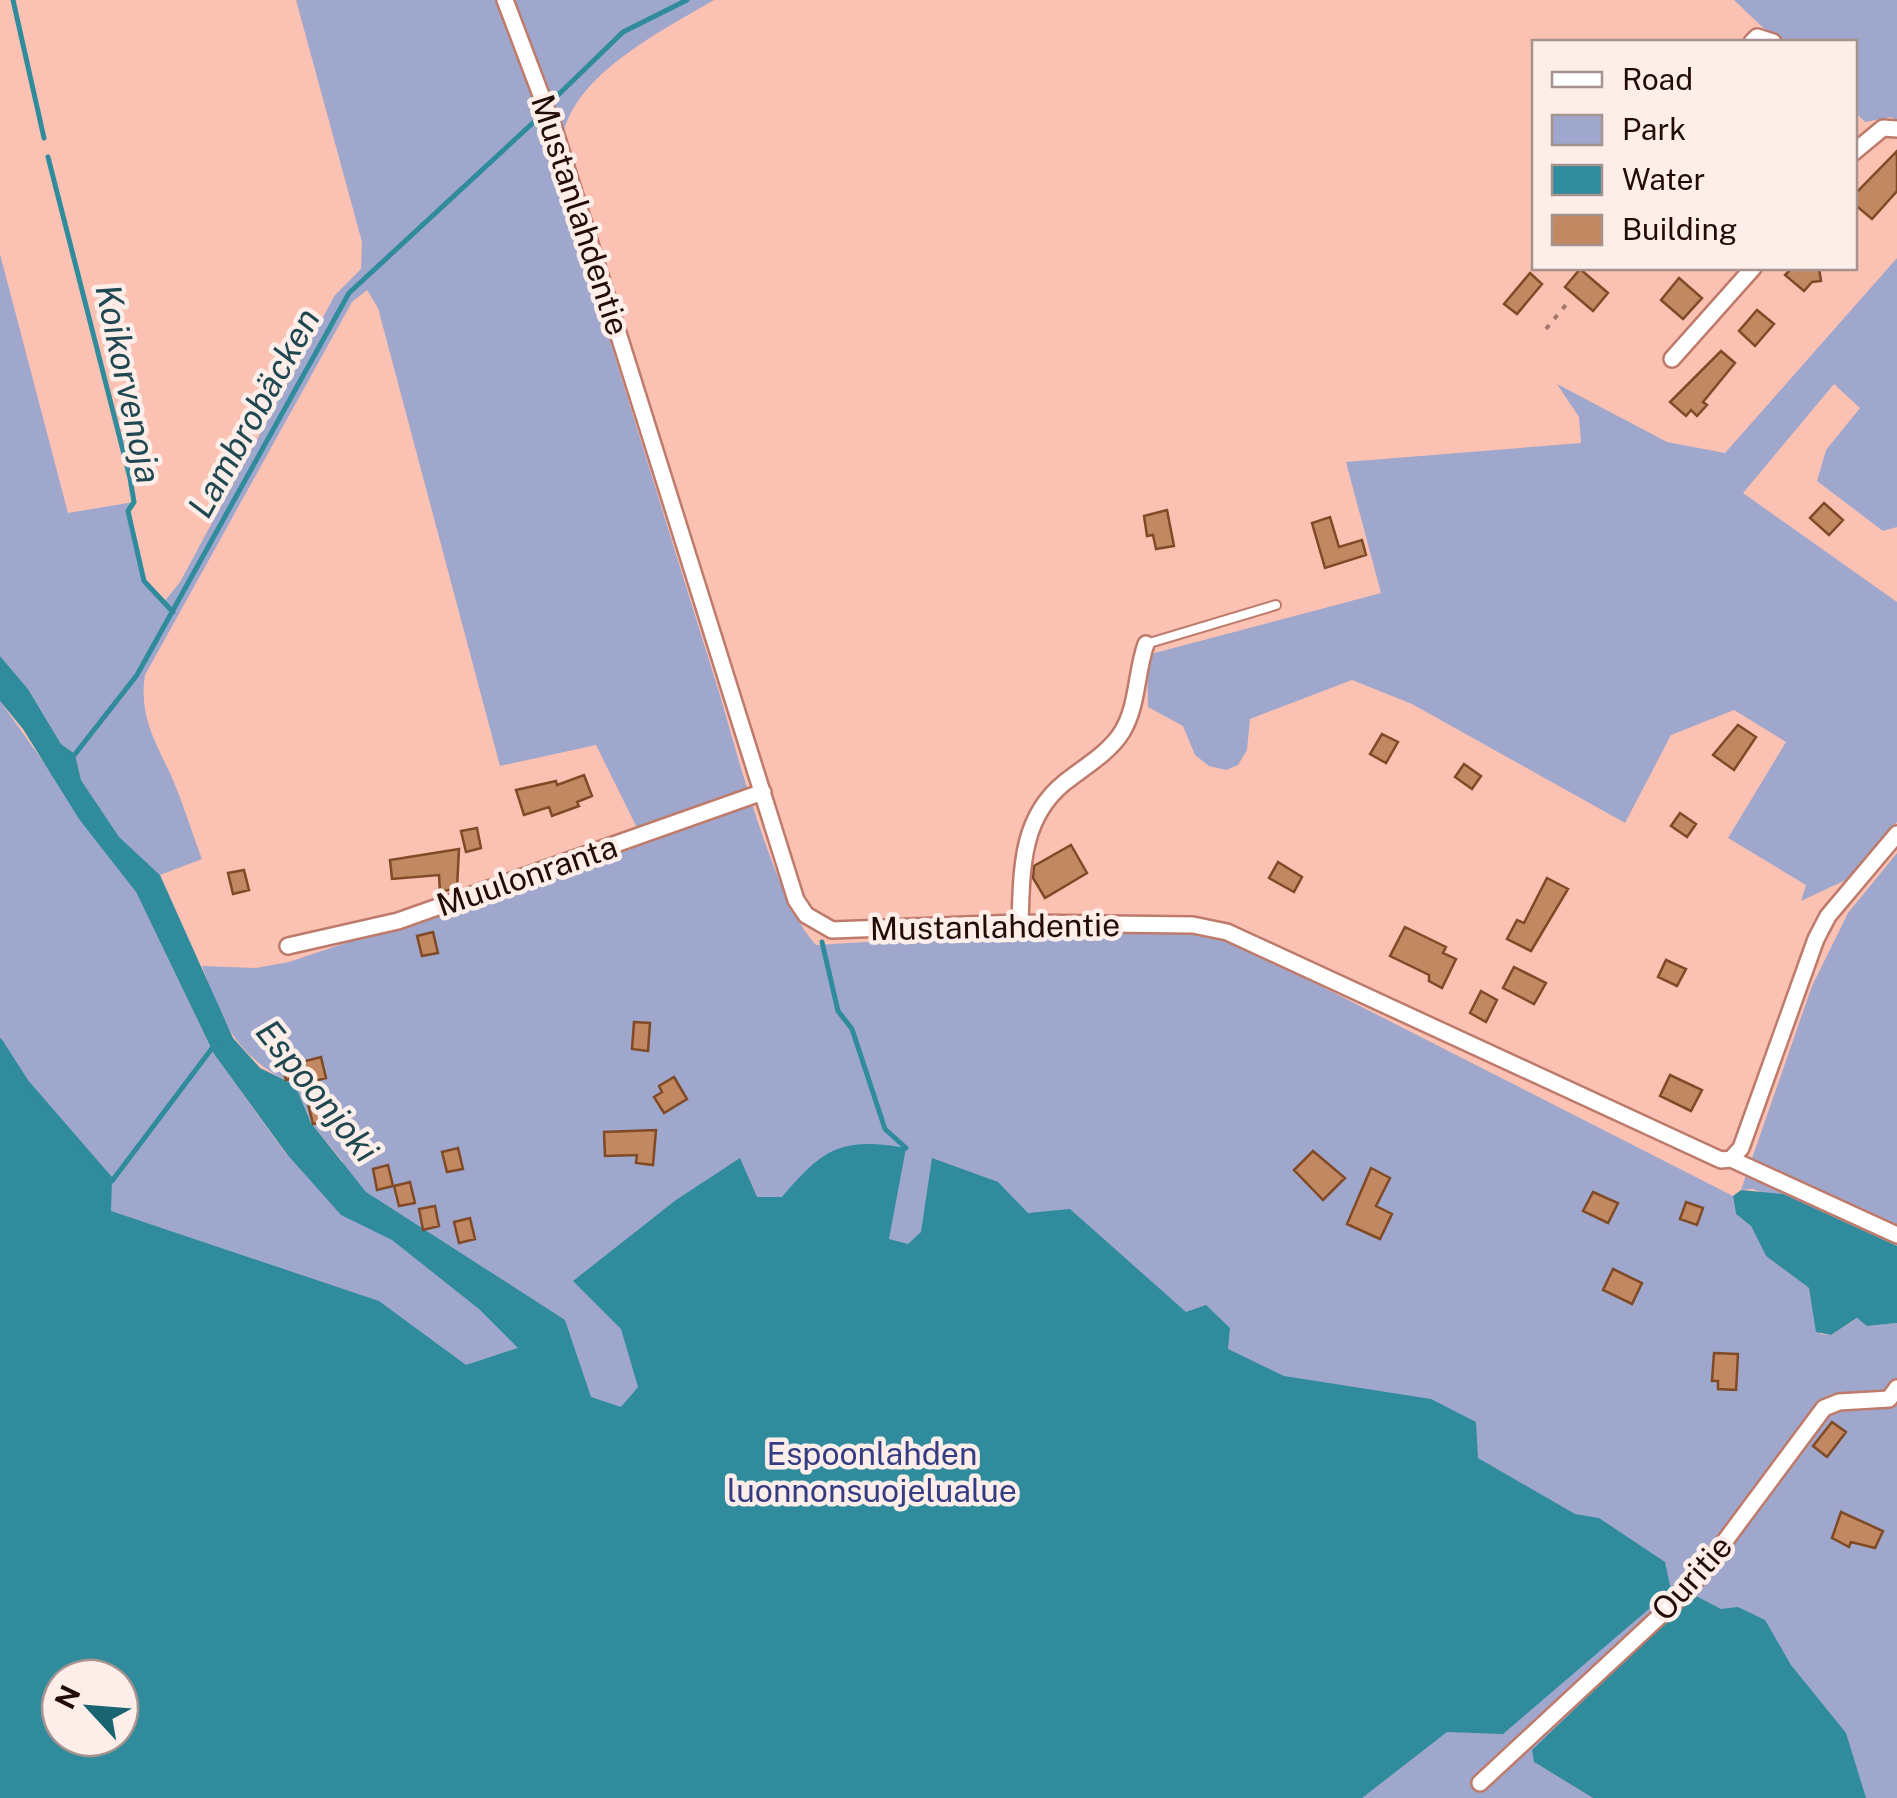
<svg xmlns="http://www.w3.org/2000/svg" width="1897" height="1798" font-family="'Public Sans',sans-serif">
<rect width="100%" height="100%" fill="#fbc1b3"/>
<!-- green -->
<path fill="#9fa8cc" fill-rule="evenodd" d="M296,0H714C663,30 581,71 564,130L547,136C604,321 661,507 719,692C738,756 775,901 816,945L1033,932H1192L1246,948L1733,1196L1736,1214L1751,1226L1766,1256L1809,1288L1820,1334L1831,1335L1858,1318L1867,1326L1897,1323V1798H1683L1534,1762L1593,1798H0V701L136,892L214,1054L286,1154L343,1162L311,1123L295,1085C237,1057 223,1026 202,966L256,968L289,962L644,842L596,745L500,766L378,308L367,290L352,302L145,675C139,713 153,738 169,771C182,799 191,830 202,859L160,875L119,838L81,780L75,754L61,744L28,689L0,656V254L68,513L134,502L128,511L144,581L164,602L180,582L335,295L361,269L362,242ZM60,1678H120V1738H60Z
M1734,0H1897V120L1891,117L1865,122L1855,112L1854,42H1778Z
M1897,258V527L1883,531L1817,481L1826,450L1860,408L1834,384L1743,493L1897,602V822L1848,879L1801,901L1806,885L1728,838L1786,742L1734,710L1671,735L1625,823L1412,704L1352,680L1250,719L1247,750L1238,765L1226,770L1209,766L1195,755L1183,726L1148,707L1147,655L1381,593L1346,462L1581,443L1579,417L1557,384L1667,442L1725,453Z
M1897,853V1246L1753,1189L1741,1190L1812,986L1848,913Z"/>
<!-- water -->
<path fill="#308b9d" fill-rule="evenodd" d="M0,656L28,689L61,744L75,754L81,780L119,837L160,875L233,1038L260,1068L295,1085L311,1123L366,1192L565,1320L591,1397L621,1407L638,1387L621,1329L573,1281L676,1200L740,1158L757,1197H782C824,1148 841,1137 906,1148L889,1239L908,1244L921,1232L932,1158L998,1182L1028,1213L1070,1209L1186,1312L1206,1305L1230,1328L1228,1349L1284,1376L1431,1399L1476,1422L1478,1458L1575,1514L1599,1518L1665,1562L1671,1590L1503,1734L1447,1732L1362,1798H0V1041L27,1083L112,1181L111,1211L379,1301L466,1365L518,1348L479,1309L392,1240L341,1215L286,1153L214,1054L136,892L79,819L23,729L0,701ZM60,1678H120V1738H60Z
M1741,1190L1783,1194L1897,1246V1323L1867,1326L1857,1318L1831,1335L1816,1332L1809,1288L1766,1256L1751,1226L1736,1214L1733,1196Z
M1694,1595L1721,1609L1738,1607L1765,1620L1791,1665L1846,1733L1866,1798H1593L1534,1762L1532,1750Z"/>
<g fill="none" stroke-linecap="round" stroke-linejoin="round">
<!-- stream -->
<path stroke="#308b9d" stroke-width="5" d="M13,0L44,138
M557,96L623,32L687,0
M48,157L130,478L134,502L128,511L144,581L173,612
M72,758L137,675L349,293L536,120
M822,942L838,1011L852,1029L885,1129L906,1148
M0,1041L27,1083L112,1181L216,1043"/>
</g>
<!-- building -->
<path fill="#c18862" stroke="#7f4a25" stroke-width="2.5" d="M1897,151V191L1872,219L1854,204V195Z
M1792,268H1819L1821,281L1812,282L1804,291L1785,275Z
M1580,269L1608,293L1593,311L1565,287Z
M1530,273L1542,284L1517,314L1504,304Z
M1679,278L1702,298L1683,319L1661,300Z
M1757,310L1774,324L1755,346L1739,331Z
M1721,351L1735,363L1703,402L1707,405L1697,416L1691,410L1686,416L1670,402Z
M1824,503L1843,520L1829,535L1810,518Z
M1167,510L1174,546L1156,549L1153,535L1147,536L1144,516Z
M1330,517L1339,547L1362,540L1366,555L1325,568L1312,523Z
M1738,725L1756,737L1734,770L1713,755Z
M1382,734L1398,742L1386,763L1370,754Z
M1464,764L1481,776L1472,789L1455,777Z
M584,775L592,796L577,802L579,806L552,816L549,807L524,815L516,790L556,781L557,785Z
M1680,813L1696,824L1687,837L1671,826Z
M477,828L481,848L466,852L461,831Z
M1071,845L1087,873L1045,898L1033,878L1034,866Z
M459,849L457,888L440,892L439,875L392,879L390,860Z
M1278,862L1302,877L1294,892L1269,878Z
M244,870L249,890L233,894L228,873Z
M1547,878L1568,889L1531,951L1507,939L1517,920L1524,923Z
M1405,927L1446,947L1443,953L1456,959L1442,988L1429,981V975L1390,956Z
M433,932L438,953L422,956L417,936Z
M1666,960L1686,969L1677,986L1658,977Z
M1514,967L1546,983L1534,1004L1503,988Z
M1481,991L1497,1000L1486,1022L1470,1013Z
M634,1022L650,1023L648,1051L632,1049Z
M297,1056L298,1063L321,1057L326,1078L310,1082L309,1075L286,1080L281,1060Z
M1670,1075L1702,1090L1691,1111L1660,1096Z
M674,1077L687,1099L664,1113L654,1097L662,1092L659,1086Z
M324,1100L329,1121L313,1124L308,1104Z
M656,1130L653,1165L636,1163L637,1155L605,1156L604,1132Z
M458,1148L463,1169L447,1172L442,1152Z
M1313,1151L1345,1178L1323,1200L1294,1170Z
M388,1165L393,1186L377,1190L373,1169Z
M1371,1168L1390,1178L1376,1206L1392,1214L1380,1239L1347,1224Z
M410,1182L415,1203L399,1206L394,1186Z
M1593,1192L1618,1203L1608,1223L1583,1211Z
M1686,1202L1703,1208L1697,1225L1680,1219Z
M435,1206L439,1226L423,1230L419,1209Z
M470,1218L475,1239L459,1243L454,1222Z
M1613,1269L1642,1283L1632,1304L1603,1290Z
M1714,1353L1738,1354L1736,1390L1718,1389V1381H1712Z
M1832,1422L1846,1432L1827,1457L1813,1446Z
M1841,1512L1883,1531L1875,1548L1851,1542L1849,1547L1832,1538Z"/>
<g fill="none" stroke-linecap="round" stroke-linejoin="round">
<defs>
<path id="lane" d="M1146,644L1276,605"/>
<path id="street" d="M505,0L555,132L796,900L806,915L832,930L1020,923L1193,925L1227,932L1721,1160L1731,1159L1741,1148L1816,939L1828,916L1897,834
M1752,42L1757,37L1773,42
M1854,152L1883,128L1897,129
M1672,359L1753,268
M1020,923C1022,871 1020,819 1064,783C1084,767 1109,753 1122,732C1138,706 1136,672 1146,644
M288,946L398,921L763,792
M1731,1159L1897,1235
M1480,1783L1690,1588L1824,1408L1839,1402L1889,1399L1897,1388"/>
</defs>
<!-- lane casing -->
<use href="#lane" stroke="#be7b6b" stroke-width="12"/>
<!-- street casing -->
<use href="#street" stroke="#be7b6b" stroke-width="20"/>
<!-- path -->
<path stroke="#a2766b" stroke-width="4" stroke-dasharray="5 8" stroke-linecap="butt" d="M1546,329L1569,301"/>
<!-- lane -->
<use href="#lane" stroke="#fff" stroke-width="8"/>
<!-- street -->
<use href="#street" stroke="#fff" stroke-width="15"/>
</g>
<g text-anchor="middle" stroke-width="9" stroke-linejoin="round" paint-order="stroke">
<!-- street labels -->
<g font-size="32" fill="#230b06" stroke="#fdeeea">
<text transform="translate(580 215) rotate(72)" y="11">Mustanlahdentie</text>
<text transform="translate(527 876) rotate(-19)" y="11">Muulonranta</text>
<text transform="translate(995 927) rotate(-1)" y="11">Mustanlahdentie</text>
<text transform="translate(1692 1578) rotate(-48)" y="11">Ouritie</text>
</g>
<!-- park labels -->
<g font-size="32" fill="#343d84" stroke="#fdeeea">
<text x="872" y="1465">Espoonlahden<tspan x="872" dy="37">luonnonsuojelualue</tspan></text>
</g>
<!-- water labels -->
<g font-size="35" font-style="italic" fill="#204851" stroke="#fdeeea">
<text transform="translate(128 384) rotate(78)" y="12">Koikorvenoja</text>
<text transform="translate(254 413) rotate(-61)" y="12">Lambrobäcken</text>
<text transform="translate(317 1091) rotate(51)" y="12">Espoonjoki</text>
</g>
</g>
<!-- legend -->
<rect x="1532" y="40" width="325" height="230" fill="#fdeeea" stroke="#a6938f" stroke-width="2.5"/>
<rect x="1552" y="72" width="50" height="15" fill="#ffffff" stroke="#a6938f" stroke-width="2.5"/>
<text x="1622" y="90" font-size="30" fill="#230b06">Road</text>
<rect x="1552" y="115" width="50" height="30" fill="#9fa8cc" stroke="#a6938f" stroke-width="2.5"/>
<text x="1622" y="140" font-size="30" fill="#230b06">Park</text>
<rect x="1552" y="165" width="50" height="30" fill="#308b9d" stroke="#a6938f" stroke-width="2.5"/>
<text x="1622" y="190" font-size="30" fill="#230b06">Water</text>
<rect x="1552" y="215" width="50" height="30" fill="#c18862" stroke="#a6938f" stroke-width="2.5"/>
<text x="1622" y="240" font-size="30" fill="#230b06">Building</text>
<!-- north arrow -->
<g transform="translate(90 1708) rotate(296)"><circle r="48" fill="#fdeeea" stroke="#a6938f" stroke-width="2.5"/>
<path d="M0-8L18 38L0 25L-18 38Z" fill="#1a6371"/>
<text y="-15" font-size="28" font-weight="bold" text-anchor="middle" fill="#230b06">N</text>
</g>
</svg>
